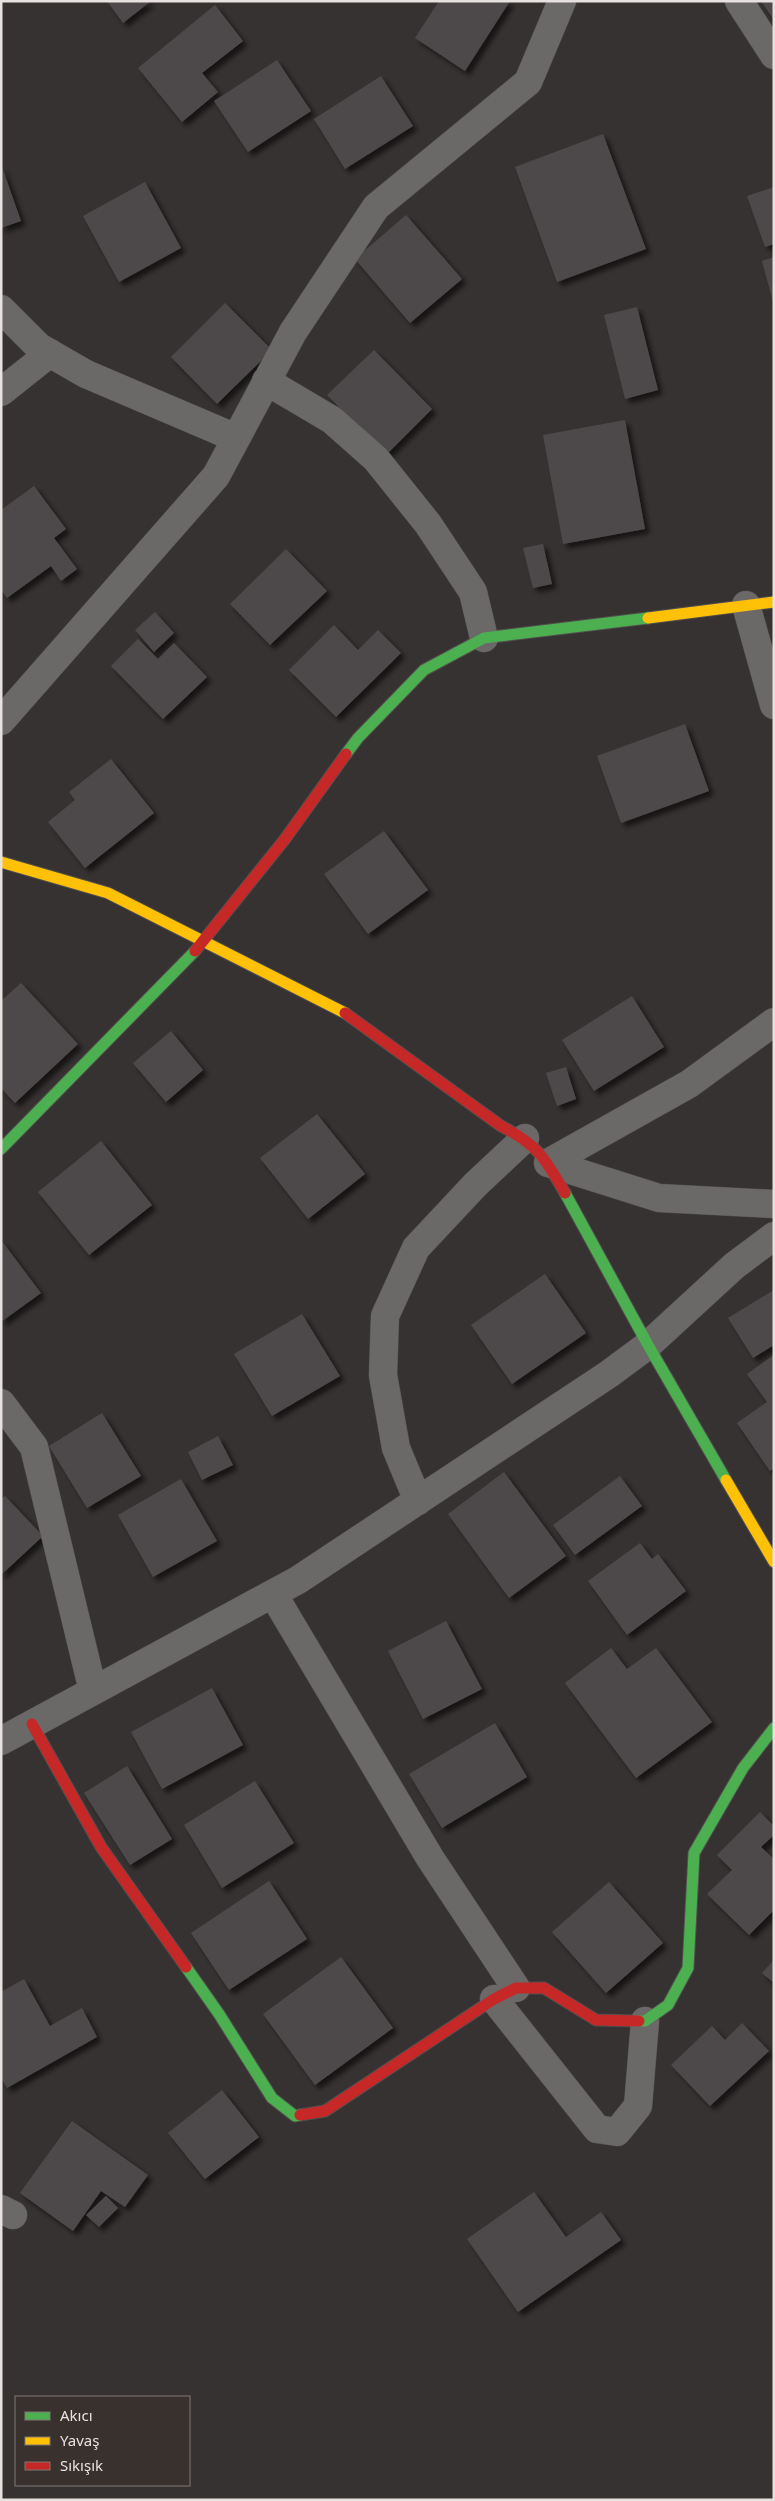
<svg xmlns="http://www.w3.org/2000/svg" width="775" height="2501" font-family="'Noto Sans',sans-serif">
<defs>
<filter id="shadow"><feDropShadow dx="4.5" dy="4.5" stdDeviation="2.5" flood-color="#0009"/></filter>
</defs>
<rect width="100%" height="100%" fill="#363231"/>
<!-- building -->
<path fill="#4e4a4b" filter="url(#shadow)" d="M107,1H151L123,23Z
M439,1H510L465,71L415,38Z
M761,1H774V20Z
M215,5L243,41L202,73L218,92L182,122L138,68Z
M277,60L311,111L248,152L214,101Z
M381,76L413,126L345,169L314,119Z
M603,134L646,249L557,282L515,167Z
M1,164L21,221L1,228Z
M145,182L181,248L119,282L83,216Z
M774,187V244L765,247L747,196Z
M406,215L462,279L410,323L355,259Z
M774,257V301L773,302L762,261Z
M225,303L272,350L217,404L171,357Z
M637,307L658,390L625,399L604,315Z
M374,350L432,409L386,455L327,395Z
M625,420L645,529L563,544L543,435Z
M34,486L66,529L54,538L77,569L61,581L51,566L7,598L1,590V510Z
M543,544L552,584L533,588L523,548Z
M286,549L327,591L270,645L230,604Z
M155,612L174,633L154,652L135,630Z
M334,625L358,650L378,630L401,653L336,717L289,670Z
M138,639L158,659L174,643L207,677L163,719L111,666Z
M685,724L709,791L621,823L597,756Z
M111,759L154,813L85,868L48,822L75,800L69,792Z
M384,831L428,890L368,934L324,874Z
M21,983L78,1044L15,1103L1,1088V1001Z
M632,996L664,1047L594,1091L562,1040Z
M171,1031L203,1070L166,1102L133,1063Z
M566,1067L576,1099L557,1106L546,1073Z
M317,1114L365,1174L308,1219L260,1158Z
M101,1141L152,1205L89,1255L38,1192Z
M1,1240L41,1293L1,1322Z
M545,1274L586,1333L512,1384L471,1325Z
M774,1290V1345L753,1358L728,1318Z
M302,1314L340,1376L272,1416L234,1354Z
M774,1355V1468L770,1471L737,1423L767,1402L747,1374Z
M102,1413L141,1476L87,1508L49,1446Z
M218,1436L233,1465L202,1480L188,1452Z
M504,1472L566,1556L509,1598L448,1514Z
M620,1476L642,1506L575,1555L553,1525Z
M181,1479L217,1541L153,1577L118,1515Z
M5,1496L43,1536L1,1575V1499Z
M640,1543L652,1559L658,1554L686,1591L627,1635L588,1581Z
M446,1621L482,1689L423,1719L388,1651Z
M611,1648L627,1669L656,1648L712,1722L636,1778L565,1683Z
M212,1688L243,1745L162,1789L131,1732Z
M495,1723L527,1777L442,1828L409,1774Z
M127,1766L172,1839L130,1865L84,1793Z
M255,1781L294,1843L222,1888L184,1825Z
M760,1812L774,1826V1835L761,1847L774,1859V1910L749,1935L707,1894L732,1870L717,1855Z
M269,1881L307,1939L229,1990L191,1933Z
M609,1882L663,1943L606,1993L552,1932Z
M341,1957L393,2028L315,2085L263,2014Z
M774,1960V1983L762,1973Z
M24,1979L50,2026L82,2008L97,2037L7,2088L1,2078V1992Z
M742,2023L769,2051L710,2106L671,2065L712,2026L725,2040Z
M222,2090L259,2137L205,2179L168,2133Z
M72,2121L148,2175L125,2207L101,2191L73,2231L20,2193Z
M534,2192L566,2237L601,2212L621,2240L518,2312L467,2239Z
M106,2196L118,2208L99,2227L86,2215Z"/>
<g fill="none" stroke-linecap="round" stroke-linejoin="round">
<defs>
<path id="street" d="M739,1L774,55
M1,309L39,347L86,374L236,438
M266,381L332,420L376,459L428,524L473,592L484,638
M1,392L50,353
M746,605L774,705
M1,721L216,476L293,332L376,207L528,82L562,1
M548,1163L689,1084L774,1022
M548,1163L659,1198L774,1204
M1,1403L34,1447L93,1691
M418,1501L396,1448L383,1375L385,1316L416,1248L475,1185L525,1138
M273,1594L430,1858L516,1988
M1,1741L298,1580L609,1374L648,1345L734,1266L774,1236
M494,1999L597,2129L617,2132L638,2106L645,2021
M1,2209L13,2215"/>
<path id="fast" d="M346,754L358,738L424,670L484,638L648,618
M1,1149L195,951
M565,1193L648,1345L726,1480
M186,1967L219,2014L272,2098L295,2116L300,2115
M639,2021H645L668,2005L688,1968L694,1853L743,1768L774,1728"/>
<path id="slow" d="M648,618L774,602
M1,862L108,893L345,1013
M726,1480L774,1562"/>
<path id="jam" d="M195,951L285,839L346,754
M345,1013L501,1126C537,1144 545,1158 565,1193
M32,1724L101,1847L186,1967
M300,2115L325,2111L494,1999L516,1988H544L596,2020L639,2021"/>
</defs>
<!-- street casing -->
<use href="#street" stroke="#514f4e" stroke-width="29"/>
<!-- fast casing -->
<use href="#fast" stroke="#514f4e" stroke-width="13"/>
<!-- slow casing -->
<use href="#slow" stroke="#514f4e" stroke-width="13"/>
<!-- jam casing -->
<use href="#jam" stroke="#514f4e" stroke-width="13"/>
<!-- street -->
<use href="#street" stroke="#6b6968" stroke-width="28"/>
<!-- fast -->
<use href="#fast" stroke="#4caf50" stroke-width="11"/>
<!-- slow -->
<use href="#slow" stroke="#ffc107" stroke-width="11"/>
<!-- jam -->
<use href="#jam" stroke="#c62828" stroke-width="11"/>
</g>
<!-- border -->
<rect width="775" height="2501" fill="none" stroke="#e7e2e0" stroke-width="5"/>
<!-- legend -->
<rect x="15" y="2396" width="175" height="90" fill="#39312e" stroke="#7f7875"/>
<rect x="25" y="2412" width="25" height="8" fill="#4caf50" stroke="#7f7875"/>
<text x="60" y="2421" font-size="15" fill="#e7e2e0">Akıcı</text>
<rect x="25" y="2437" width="25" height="8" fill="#ffc107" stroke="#7f7875"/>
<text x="60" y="2446" font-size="15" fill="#e7e2e0">Yavaş</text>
<rect x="25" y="2462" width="25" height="8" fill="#c62828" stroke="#7f7875"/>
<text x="60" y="2471" font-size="15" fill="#e7e2e0">Sıkışık</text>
</svg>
